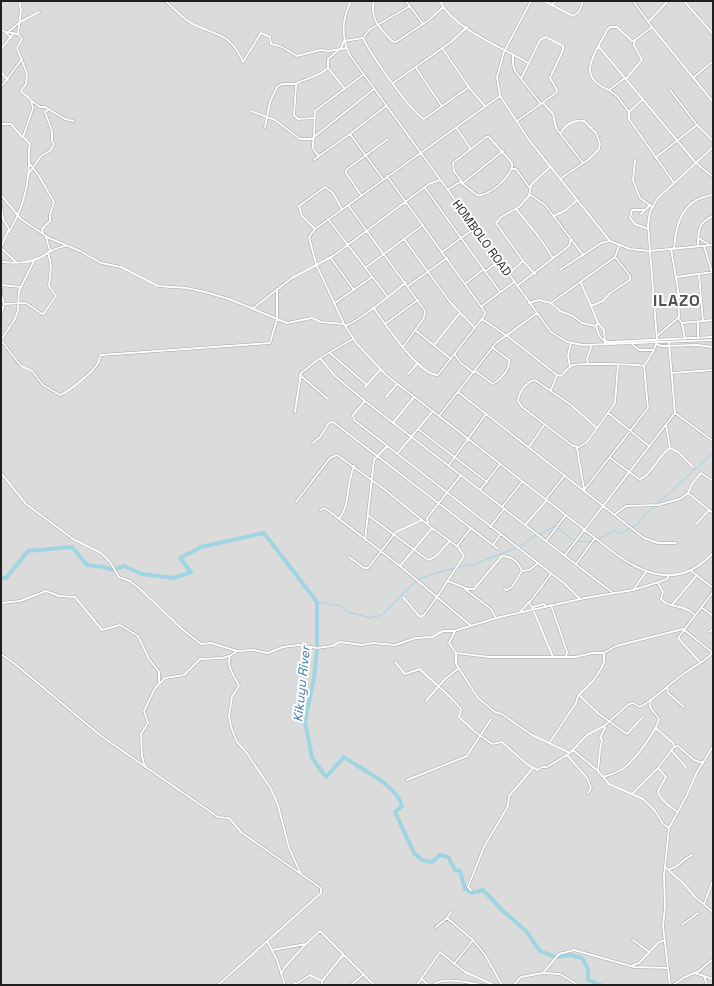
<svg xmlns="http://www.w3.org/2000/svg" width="714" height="986" font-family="'Space Grotesk',sans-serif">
<rect width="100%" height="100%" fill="#f0ebe3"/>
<!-- residential -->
<path fill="#dcdbdb" d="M1,1H713V985H1Z"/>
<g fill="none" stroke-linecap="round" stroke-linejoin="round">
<!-- stream -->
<path stroke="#9fd5e2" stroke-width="1" d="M658,503L713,453
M558,528L573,540
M540,534L555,526
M599,539L615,530L620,534L639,523L645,514L654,507
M578,541L590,542
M594,542L596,541
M519,547L536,535
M459,567L475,564L516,548
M419,579L436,573L455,568
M317,602L340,606L348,612L370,618L382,615L415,582"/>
<!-- river -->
<path stroke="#9fd5e2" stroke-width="4" d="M1,578H6L28,551L72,547L87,565L104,567L113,570L124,566L142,574L174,578L191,572L180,558L201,547L264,533L317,602V648L314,678L305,721L312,758L326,777L344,757C361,770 396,784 402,806L395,812L414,853L422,860L432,862L440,855L448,857L455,870L460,871L465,889L472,893L483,890L503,911L526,931L540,951L556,957L571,955L582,958L588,969V980L601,985"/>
<defs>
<path id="minor" d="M165,1C174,7 181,18 191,23C216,36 230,32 243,62L261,33L270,37L271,44L280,46L297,56L320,50L329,51L347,48
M351,1C342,19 341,35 349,54L551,332L567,342L583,345L713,340
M374,1C369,19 381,29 392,41L396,42L429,20L443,7
M406,1L423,24
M440,1C452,28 504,48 528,63
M531,1L504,52L497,77L500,96L529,140L610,241L630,249L649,251L713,245
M544,1L573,16L579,12L583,1
M633,1L652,27L713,102
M684,1L713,34
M552,5L556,1
M410,6L369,30L363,38C370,53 411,113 424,119L469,87
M648,22L668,1
M1,29L5,32L18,34L22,39L17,48L27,74L26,84L21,91L31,100L33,108L23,137L30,144C28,152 29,157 29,165C28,189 21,212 9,232
M5,32L11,38
M8,32L20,22L39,12
M18,34L21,10L19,1
M599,47L696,163L713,177
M442,48L471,90L485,106
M1,49L14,33
M513,56V64L515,71L541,104
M416,68L441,105
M1,72L8,80
M625,78L609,90C574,76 596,53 607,30L610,27H617L632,41L635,40
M693,78L713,61
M626,79L642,60L634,45L635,40L652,27
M393,83L451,42L467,27
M1,87L22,59
M345,89L328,68V59L341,48L344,41L363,38
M670,90L697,125L713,141
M610,91L617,96L629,112
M643,99L629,112V119L674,183
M32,101L40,107H45L65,119L73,121
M543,103L553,114L556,128L583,163
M251,111L275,120L300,139H311L314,137L315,111L363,75
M314,118L298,119L294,115L296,86L297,83C308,78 318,77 328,68
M517,121L556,93L557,90L550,78L563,50V46L546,37L540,40L522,77
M1,124H11L22,137
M265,127L270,102L277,87L282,84H296
M456,127L470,148
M350,134L319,156C312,150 312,146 314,137L374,89
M655,158L697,125
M314,160L319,156
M635,160L633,180L640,198L652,207
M30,164L39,176L54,202L50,215V221L42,229L43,234
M512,169H516L529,187
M28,175L41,156L50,151L54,144L52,141V131L45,112L48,110
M383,179L350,134L386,106
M560,179L589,159L599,149L600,144L596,133L584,121C575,119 564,125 561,133
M463,183L503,151
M425,188L500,292
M447,190L460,182L477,195C488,198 514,175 512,163L489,137H486L453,163L454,171L462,182
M529,194L545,205L584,256
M1,195L21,219L49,238L80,251L101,263L121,267L158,286L187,288L205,292L229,299L287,323L312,318L321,322L344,324
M361,195L346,173V170L388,139
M1,205L3,219L9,229L1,247
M348,205L425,311L424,318L403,347
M516,209L539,237L553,258
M645,210H632L630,218L635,224L648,229
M641,214L650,205
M554,216L566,210L576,201
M328,219L387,296
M315,229L302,216L299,206L325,187L333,193L342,209
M46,237L50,251
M698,238L708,244
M404,239L450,302L475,328
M698,246C698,232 698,222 713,216
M704,246L712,272
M1,248L16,262
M674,249C676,222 683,199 713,195
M442,252L475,228
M330,257L354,290
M1,262C13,263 27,264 39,258C48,253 54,248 65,246
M365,268L423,225
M560,270L601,243L610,241
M486,271L499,261
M509,274L523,261
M535,274L523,261L496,223L501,217L519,207L529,196L531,185L550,167
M699,275L703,321
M676,277L713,272
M466,283L484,269
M581,283L591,306
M1,285L21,287
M408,286L447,258
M517,286L569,246L571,239
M1,289V293
M1,294L4,304L1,315
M335,303L372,277
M529,303L539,300L551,303L560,311L573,316L582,323L596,326
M551,303L615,257L619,246
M4,304L26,303L42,314L44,313L56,296L49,286L51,266L48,252
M482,306L514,282
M373,307L385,324L418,300
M252,309L292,278L333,256L429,184L440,180
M537,313L496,343L439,416L613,552C646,577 681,588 713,553
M482,319L507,336L557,375L561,376C565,372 568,367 573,365C580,363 636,364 644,366
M679,319L682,323L713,320
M698,322V338
M598,323L604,330L605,341L609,342L713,337
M682,323L685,339
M385,324C394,336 422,376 438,375L484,316L485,312L387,176
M346,325C354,325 397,290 406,282
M415,330L451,359
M657,336L679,317L678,289L671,249
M353,339L320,358L335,376L365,401L613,593
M1,340L21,366L32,371L43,385L60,395C69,392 94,371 98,363C100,360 98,358 101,355L270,343L277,319V289
M1,340L15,319L18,310L19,291L35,259
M632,344L639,350H654
M656,344L661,346L697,345L713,347
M434,345L459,314
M605,345V341C599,338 598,333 596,326L598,323L591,306L603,301L610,293L630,280V276L615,257
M330,353L367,385
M455,355L461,363L474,373
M588,364L587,359L592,345
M570,367L568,355L571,343
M475,371L493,384C500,380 511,369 509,360L493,348
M672,373L713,370
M408,374L418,363
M300,375L328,399
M365,387L380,370
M551,390L557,375
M458,392L644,538L658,543H676
M386,397L397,384
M365,401L353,415L354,420L565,584L580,599
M295,412L301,373L320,358
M608,413L649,446
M675,413L713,441
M439,416L386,375L357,344L344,324L316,264L309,237L315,229L500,96
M393,423L414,397
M666,425L670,448
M597,428L571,405L535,380C526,382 519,392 518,401L522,407L573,446L579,447L587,442L615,403L618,365
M418,429L487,482
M313,443L320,437L329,423L333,422L498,549
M529,447L545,424
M577,448L584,489
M397,454L433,411
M610,458L639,479C649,479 659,454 670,448L678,452L693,467
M449,465L486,414
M1,473L26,504L73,539L101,553L110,562L119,577L130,581L140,589L182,629L201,644L211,643L237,651
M461,475L427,518L428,525L458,547L464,556L437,597L470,625
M480,490L500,464
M584,490L648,408L644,366L654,350L657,340L648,225L650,212L657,199L713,147
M688,493L713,513
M546,499L565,475
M296,502L330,458L337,455L384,489L427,524
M502,507L522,482
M321,510L324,508L329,511L400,566L437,597L424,615L420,617L403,597
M615,514L626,506L658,505L680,499L688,493L692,484L701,473L713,481
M369,516L428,560L435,557L450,541
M339,519C351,503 346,485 354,466
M696,524L709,510
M525,525L547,500
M490,527L504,509
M365,540L374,460L387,446
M546,541L566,515
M493,545L500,535
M457,546L471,528
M565,555L675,413L669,343
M349,557L364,568H368L396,532L422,520
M576,564L595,538
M400,566L432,528
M690,570L713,588
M551,574L529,603L532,607L553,657
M448,581L468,589H474L502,556C512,556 519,563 522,571L529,570L537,564
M658,583L663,592L661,599C668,607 677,605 686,609C689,610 692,613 695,615
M465,589L491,609L496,618
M504,589L507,590L512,587L522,571
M634,589L646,572
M1,603L20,601L46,591L59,596L75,597L102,630L120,625L138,636L149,659L159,672V683
M551,605L567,652L566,657
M672,605L697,575
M533,607L544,604L546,607
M701,607L713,616
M520,612L529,602
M455,631L449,643L456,653V664L478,698L495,712L502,714L532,735L570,753
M709,632L713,629
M456,653L489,657H575L593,653H604
M1,654L15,664L101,736L218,817L229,818L242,833L321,888V893L218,985
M395,662L405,674L420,669C433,683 449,693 461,709L459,717L474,731L492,744L502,742L528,765L538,770L542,767H547L570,753L587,735L604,726L629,704L633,703L640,707C657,697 670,683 685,673C694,666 707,661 713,652
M700,662L678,638L713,592
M667,687L668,693L684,707
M579,695L599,714L627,734L643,717
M426,701L445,679L459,668
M550,742L576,703L578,696L593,681L601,669L604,662V653L616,646L683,629L713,653
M674,747L678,746L694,760L703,763
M573,750L598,771L609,784L643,799L655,811L663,824L669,828
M671,750L686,767
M567,755L587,778L591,788L588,793
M145,767L142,756L141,734L148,723L144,711L155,688L165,678L184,675L200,659L223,658L229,656
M658,768L666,777L658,791C660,800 670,807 678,812
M598,771L600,750L602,740L600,738L605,728L604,726
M603,777C609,775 616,773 621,770C632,764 656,732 659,719L650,707L651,700
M407,780L467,756L491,719
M632,794L658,768L674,747L673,743L656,728
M665,867L683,883L695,897L713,912
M670,869C678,868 684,858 692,855
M301,874L289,848L278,805L271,789L246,752L237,742L231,727L229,716L232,697L239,686C235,677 226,666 230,656L237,651L253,650L268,653L283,647L299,645L317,648L332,646L340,642L362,645L373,643L395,645L416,638L432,637L443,631H454L500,617L585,598L633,590L659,582L667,579L669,575
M471,890L468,887L484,847L508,806L509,796L533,768
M704,904L713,880
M451,912L447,918L473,940L485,955L502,985
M682,925L698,913
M436,927L447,918
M633,940L649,952
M267,941L277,960L285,985
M272,950L306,944L320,931L374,985
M454,964L473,940
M631,966L639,963L659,942L663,941
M543,973L559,954L574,950L634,967L668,968
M695,973L713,979
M281,974L285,967L306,944
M704,976L707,985
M421,978L428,985
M293,982L296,984L310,975L322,981
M322,985V981L343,955
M351,985L363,975
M417,985L440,952L465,972L494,985
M434,985C443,976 471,983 482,985
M514,985L521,977L543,973L560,974L578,985
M670,985L663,926L665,907L664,876L669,828L687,795L696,774L713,746
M673,985L685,977L699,971L713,959"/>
</defs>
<!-- minor casing -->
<use href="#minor" stroke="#a5a5a5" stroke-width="3"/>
<!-- minor -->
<use href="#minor" stroke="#fff" stroke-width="2"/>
</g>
<g text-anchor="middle" stroke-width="4" stroke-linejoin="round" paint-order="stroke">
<!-- street labels -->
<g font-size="12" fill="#1e1e1e" stroke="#fff">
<text transform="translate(482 238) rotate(54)" y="4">HOMBOLO ROAD</text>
</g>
<!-- water labels -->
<g font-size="13" font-style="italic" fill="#3f7aaf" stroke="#fff">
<text transform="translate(301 684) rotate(-84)" y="5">Kikuyu River</text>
</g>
<!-- district labels -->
<g font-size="16" font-weight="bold" letter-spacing="1" fill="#515151" stroke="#fff">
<text x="677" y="306">ILAZO</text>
</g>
</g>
<!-- border -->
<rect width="714" height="986" fill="none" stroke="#1e1e1e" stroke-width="4"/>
</svg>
